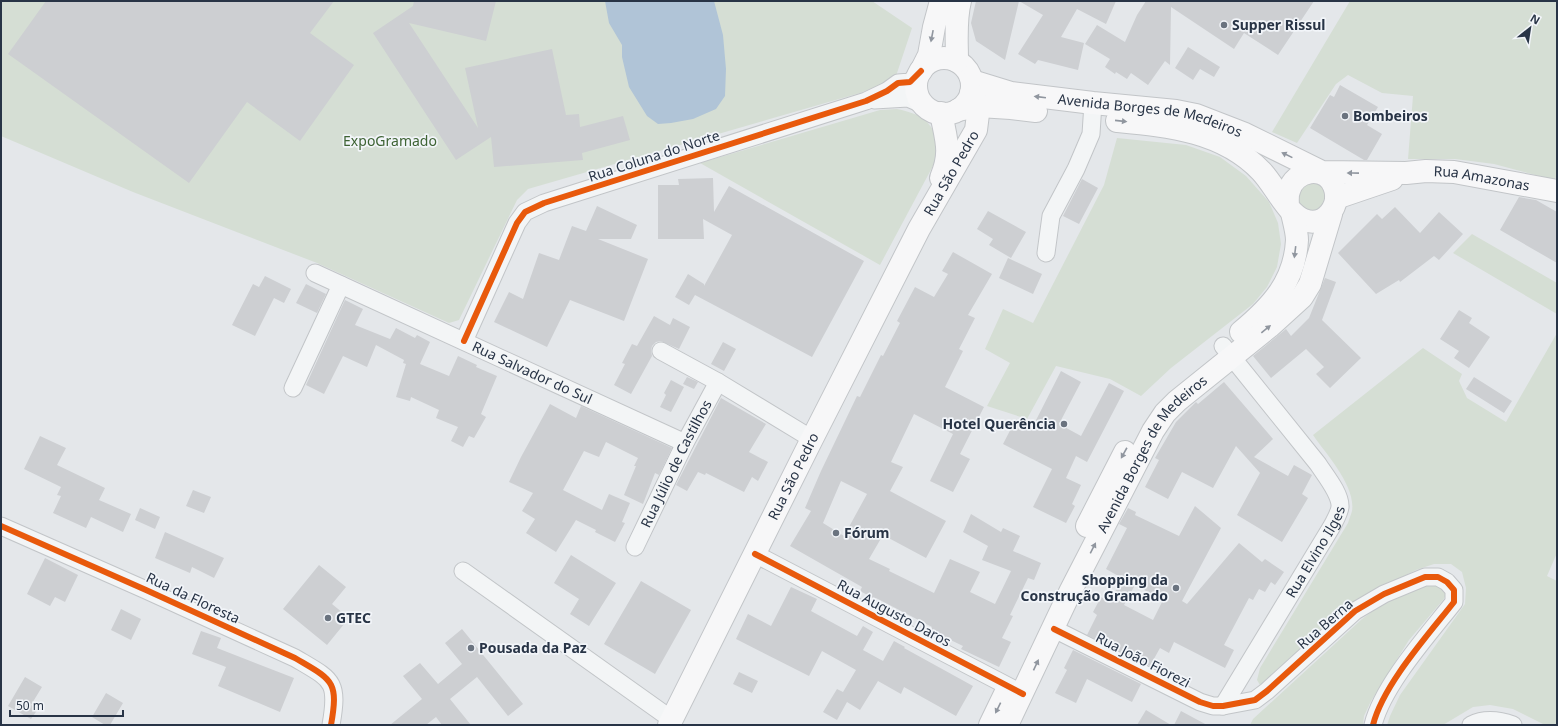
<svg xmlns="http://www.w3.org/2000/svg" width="1558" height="726" font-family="'Noto Sans',sans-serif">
<rect width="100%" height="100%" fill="#e4e7ea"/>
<!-- green -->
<path fill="#d5ded4" d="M1,1H872L912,28L895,79L860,93L528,189L517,200L459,320L449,323L317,263L133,192L1,136Z
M1350,1H1557V176L1554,180L1494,164L1455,159H1408L1413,96L1382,93L1348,75L1336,84L1297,143L1272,132Z
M897,109C924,115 930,120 940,146L934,164L880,265L700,163L880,110Z
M1117,138L1186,145L1220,157L1246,176L1269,202L1278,223L1281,244L1277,267L1267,287L1253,304L1171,368L1141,396L1110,379L1056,366L1027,419L987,406L1010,363L985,349L1003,309L1033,323L1104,185Z
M1318,180L1330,198L1314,213L1299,206V186Z
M1472,234L1557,283V314L1453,253Z
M1557,333V553L1547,576L1557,581V725H1545L1513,709L1490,705L1473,707L1443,725H1387L1390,716L1400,695L1465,604L1466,588L1462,572L1451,564H1434L1416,570L1377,590L1344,610L1260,685L1257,680L1260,668L1348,523C1349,519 1351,515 1352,511C1356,486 1326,454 1313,435L1423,348L1462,374L1459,381L1467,398L1506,422Z
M1427,583H1438L1448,592L1443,600L1409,640L1371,701L1364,716L1363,725H1250L1253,719L1362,619L1389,599Z"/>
<!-- water -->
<path fill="#b0c4d7" d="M605,1H714L723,35L726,69L725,96L716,109L693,119L671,123L658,124L647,116L629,87L622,57V45L609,23Z"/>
<!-- building -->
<path fill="#cdcfd2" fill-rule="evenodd" d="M46,1H334L310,33L354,65L300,141L247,102L189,183L8,54Z
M414,1H496L486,41L409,23L478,128L465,68L552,49L566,115L579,114L580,127L623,116L630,140L582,153L583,160L494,167L491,137L456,160L373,33L413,6Z
M976,1H1116L1106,24L1077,9L1061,37L1084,43L1078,70L1038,60L1035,64L1018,54L1043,15L1019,1L1005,60L976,41L971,23Z
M1146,1H1314L1278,55L1244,33L1234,49L1171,7L1170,65L1165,61L1148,85L1131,73L1127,79L1116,72L1115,74L1105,67L1110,59L1085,44L1097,25L1125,42L1137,15Z
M1188,47L1220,67L1214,77L1200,69L1193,80L1175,68Z
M1340,85L1378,107L1367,125L1382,134L1367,160H1364L1310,128L1330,95L1334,97Z
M713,178L714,212L729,186L864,261L812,357L695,295L689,305L675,297L688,274L704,284V286L732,235L703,219L704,239H658V185H679L678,179Z
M1082,179L1098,188L1079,224L1063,216Z
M1519,197L1536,200L1557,212V263L1500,230Z
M597,206L637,225L631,239H598L648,259L624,321L570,300L547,347L494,322L509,292L523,299L539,253L559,260L572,226L586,231Z
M1395,207L1420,233L1439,212L1463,234L1439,260L1434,256L1400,282L1399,280L1376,294L1338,253L1377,214L1382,219Z
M988,211L1026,232L1011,258L989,245L993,239L977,229Z
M953,252L992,274L968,315L975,318L959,349L963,351L945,387L984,407L960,454L970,459L953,492L930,481L953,434L914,414L891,462L903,467L890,491L946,521L926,558L883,535L869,559L890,569L889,571L934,593L950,559L980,572L970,592L995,604L1011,571L982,560L988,546L963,532L971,514L1001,532L1003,528L1020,536L1013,551L1041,563L1034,580L1028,578L1010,615L1013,616L1002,638L1011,642L999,667L961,649L963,646L930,630L932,627L876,598L875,599L860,591L862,587L790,546L811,511L805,508L821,471L857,396L860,397L881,355L883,356L900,323L897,321L915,287L934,297L948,274L942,271ZM841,481L867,494L844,536L823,523Z
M1008,258L1042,274L1033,294L999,278Z
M265,276L291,289L284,303L274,298L255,336L232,325L253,284L259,287Z
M1325,278L1336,282L1322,320L1361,358L1330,388L1316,374L1324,367L1306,349L1271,378L1253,356L1286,329L1291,336L1309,318Z
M306,284L326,294L317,313L296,303Z
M345,300L363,309L355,325L390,339L396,328L415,338L417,335L430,342L420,364L449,376L458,356L477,365L476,367L497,376L481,414L486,417L474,438L469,436L463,447L451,441L458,427L436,418L439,410L411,397L410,401L396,397L406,364L403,363L404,360L376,345L367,367L343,356L324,394L306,385Z
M1459,310L1472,318L1469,323L1490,337L1469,368L1454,358L1459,351L1440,339Z
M654,316L670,325L673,318L690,327L679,349L661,341L656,342L652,346L651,351L652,356L631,394L614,385L625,364L622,363L632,344L637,346Z
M723,342L736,349L724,371L711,364Z
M1061,371L1081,382L1059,424L1081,436L1109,383L1124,391L1087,462L1076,456L1066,478L1081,485L1072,504L1075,506L1066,523L1033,507L1052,469L1003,444L1016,419L1032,428Z
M687,377L698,382L694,389L683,384Z
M1474,377L1512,401L1504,413L1466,389Z
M671,380L684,387L671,412L660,407L666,395L664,393Z
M1224,382L1273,439L1254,457L1288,476L1294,465L1312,475L1302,494L1308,498L1282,542L1237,515L1260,473L1236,446L1213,488L1182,472L1168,499L1145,487L1159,460L1155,458L1176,422L1196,402L1198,404Z
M721,398L766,424L749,452L768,462L758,481L752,477L744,492L706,473L705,475L698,472L687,491L676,485Z
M550,404L576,418L581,406L672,448L659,475L655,473L643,504L624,495L636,466H634L638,458L606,442L599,457L584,451L563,490L602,510L609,494L630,503L622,522L625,523L615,542L595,532L596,530L576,520L556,552L526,533L535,519L522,511L533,493L509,482L521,457Z
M40,436L66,448L57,465L105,488L99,500L131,514L123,532L91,517L86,528L53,513L61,496L57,495L61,487L24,469Z
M193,490L211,497L204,513L186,506Z
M1195,506L1221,528L1182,601L1187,604L1239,543L1262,562L1265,559L1284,572L1275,585L1271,582L1265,592L1259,589L1253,600L1249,598L1224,645L1234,650L1225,668L1174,642L1169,653L1160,648L1150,666L1087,635L1097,615L1093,612L1101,597L1110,602L1122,578L1106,569L1127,528L1119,524L1128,508L1136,512L1135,515L1179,536ZM1135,585L1163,600L1153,620L1124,605Z
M140,508L160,517L155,529L135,520Z
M165,532L224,558L214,578L192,567L190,573L155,558Z
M571,555L616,583L589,626L570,614L579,599L554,583Z
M45,558L78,575L65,602L55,597L50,606L27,594Z
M319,565L346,587L332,604L349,618L327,645L283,609Z
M641,581L691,610L655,674L604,644Z
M791,587L817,599L811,611L857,636L863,626L873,632L863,650L883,661L894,641L905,647L904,648L973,686L956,716L904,687L901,694L878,681L860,710L847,702L837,720L823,712L837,689L843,692L856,670L822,651L809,676L736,639L748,614L771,626Z
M121,609L141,619L131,640L111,630Z
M462,629L523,704L508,716L477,677L450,699L471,725H442L436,717L426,725H390L422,699L403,676L420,663L438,684L462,664L445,643Z
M201,631L221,638L217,648L294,678L280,712L218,686L226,667L192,654Z
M1073,650L1141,684L1132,702L1087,679L1076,703L1055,693L1067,670L1064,668Z
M739,672L758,681L752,693L733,684Z
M25,677L42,687L31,705L38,709L31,719L8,706Z
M106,693L123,703L110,725H105L92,717Z
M1146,710L1171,725H1137Z
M1181,711L1207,725H1174Z"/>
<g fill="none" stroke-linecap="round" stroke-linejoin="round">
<defs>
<g id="street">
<path d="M874,100L908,98L924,105"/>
<path d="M1046,253L1051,216L1076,169L1091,134L1093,103"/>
<path id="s1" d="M315,273L685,443"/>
<path d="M464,341L517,223L525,212L544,203L866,101L887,91L898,83L910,82L921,71"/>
<path d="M661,351L718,382L812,439"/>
<path d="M293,388L341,285"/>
<path d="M1,526L146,590L295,658C332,680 339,680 331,725"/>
<path id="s2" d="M635,547L685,443L718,382"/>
<path d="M755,554L1023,694"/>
<path d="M463,571L671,719"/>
<path d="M1054,629L1200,702L1213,706H1223L1255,700L1267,691L1355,611L1384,594L1425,577H1438L1447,582L1454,590V602C1428,635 1383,685 1373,725"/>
<path id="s3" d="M1223,706L1332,526C1335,520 1339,514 1340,507C1341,494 1325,475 1318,464L1223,346"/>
<path d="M1471,725C1485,718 1499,720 1513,725"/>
</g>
<g id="secondary">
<circle cx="944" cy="86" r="28"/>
<path d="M957,61C957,41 955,20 960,1"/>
<path d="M921,71L929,55L934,27L941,1"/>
<path id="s4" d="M972,81L1011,93L1093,103L1176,111L1196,115L1245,134L1322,172L1406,173L1426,171L1454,172L1557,191"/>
<path d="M958,110L979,106L1011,108L1036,111"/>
<path d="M1117,121C1169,126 1223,131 1261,171C1274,184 1287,214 1304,220C1325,228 1342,205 1334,186C1325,164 1294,170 1289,191C1287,196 1288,202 1288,207"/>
<path d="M941,178C952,152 946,140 941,113"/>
<path d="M1336,198L1392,179"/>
<path d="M1241,332C1271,307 1295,282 1297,240C1297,232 1294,222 1292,213"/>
<path d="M1087,526L1125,452"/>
<path id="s5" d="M669,725L812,439L919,229L976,130L979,106L971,93"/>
<path d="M990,725L1005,694"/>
<path id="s6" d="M1007,725L1071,590L1153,431L1165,413L1177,401L1269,327L1302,297L1310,284L1331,214"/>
</g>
</defs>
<!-- street casing -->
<use href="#street" stroke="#c2c5c8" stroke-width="19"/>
<!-- secondary casing -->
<use href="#secondary" stroke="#c2c5c8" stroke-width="24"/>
<!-- street -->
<use href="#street" stroke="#f3f5f6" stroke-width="17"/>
<!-- secondary -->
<use href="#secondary" stroke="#f7f7f8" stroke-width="22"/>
<defs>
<path id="cycleway" d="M464,341L517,223L525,212L544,203L866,101L887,91L898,83L910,82L921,71
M1,526L146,590L295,658C332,680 339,680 331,725
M755,554L1023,694
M1054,629L1200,702L1213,706H1223L1255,700L1267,691L1355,611L1384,594L1425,577H1438L1447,582L1454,590V602C1428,635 1383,685 1373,725"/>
</defs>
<!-- cycleway casing -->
<use href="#cycleway" stroke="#f2f5f9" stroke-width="8"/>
<!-- cycleway -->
<use href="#cycleway" stroke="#e8590c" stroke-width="6"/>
</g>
<!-- one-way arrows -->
<defs><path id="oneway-solid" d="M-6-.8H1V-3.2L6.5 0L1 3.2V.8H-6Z"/></defs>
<g fill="#90969f">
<use href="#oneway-solid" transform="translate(932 36) rotate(101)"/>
<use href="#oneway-solid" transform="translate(1040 97) rotate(-173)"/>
<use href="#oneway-solid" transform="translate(1121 121) rotate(6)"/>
<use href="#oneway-solid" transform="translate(1287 155) rotate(-154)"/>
<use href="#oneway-solid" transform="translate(1353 173) rotate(-179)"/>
<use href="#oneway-solid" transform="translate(1295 252) rotate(97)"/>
<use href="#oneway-solid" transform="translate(1266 329) rotate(-39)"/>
<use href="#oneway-solid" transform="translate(1124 453) rotate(119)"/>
<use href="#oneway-solid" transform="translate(1093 548) rotate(-63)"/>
<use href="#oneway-solid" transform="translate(1036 665) rotate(-65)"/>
<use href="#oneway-solid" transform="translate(998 708) rotate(116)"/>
</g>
<!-- markers -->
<g fill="#6a737f" stroke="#f2f5f9" stroke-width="1.5">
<circle cx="1224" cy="25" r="4"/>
<circle cx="1345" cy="116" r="4"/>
<circle cx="1064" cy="424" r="4"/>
<circle cx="836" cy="533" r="4"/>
<circle cx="1176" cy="588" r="4"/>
<circle cx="328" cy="618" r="4"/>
<circle cx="471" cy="648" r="4"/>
</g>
<g text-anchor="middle" stroke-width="3.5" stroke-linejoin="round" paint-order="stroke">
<!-- poi labels -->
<g font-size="14" font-weight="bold" fill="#283446" stroke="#f2f5f9" text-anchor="start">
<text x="1232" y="30">Supper Rissul</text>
<text x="1353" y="121">Bombeiros</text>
<text x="1056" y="429" text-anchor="end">Hotel Querência</text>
<text x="844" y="538">Fórum</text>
<text x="1168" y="585" text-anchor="end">Shopping da<tspan x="1168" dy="16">Construção Gramado</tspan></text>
<text x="336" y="623">GTEC</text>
<text x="479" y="653">Pousada da Paz</text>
</g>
<!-- street labels -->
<g font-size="14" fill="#283446" stroke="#f2f5f9">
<text dy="5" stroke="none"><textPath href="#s4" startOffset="182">Avenida Borges de Medeiros</textPath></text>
<text transform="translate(654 156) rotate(-18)" y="5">Rua Coluna do Norte</text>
<text dy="5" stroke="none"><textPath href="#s5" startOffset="620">Rua São Pedro</textPath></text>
<text dy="5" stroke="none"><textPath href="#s4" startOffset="526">Rua Amazonas</textPath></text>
<text dy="5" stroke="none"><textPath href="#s1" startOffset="239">Rua Salvador do Sul</textPath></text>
<text dy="5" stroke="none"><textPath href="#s6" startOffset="309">Avenida Borges de Medeiros</textPath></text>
<text dy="5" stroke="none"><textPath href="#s2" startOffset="93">Rua Júlio de Castilhos</textPath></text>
<text dy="5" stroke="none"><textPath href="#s5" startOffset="278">Rua São Pedro</textPath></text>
<text dy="5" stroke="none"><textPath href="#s3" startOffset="180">Rua Elvino Ilges</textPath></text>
<text transform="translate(193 598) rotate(25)" y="5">Rua da Floresta</text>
<text transform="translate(894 613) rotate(28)" y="5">Rua Augusto Daros</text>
<text transform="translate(1325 624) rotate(-41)" y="5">Rua Berna</text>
<text transform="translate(1143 660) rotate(27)" y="5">Rua João Fiorezi</text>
</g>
<!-- park labels -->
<g font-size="14" fill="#3e6334" stroke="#f2f5f9">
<text x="390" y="146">ExpoGramado</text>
</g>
</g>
<!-- border -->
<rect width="1558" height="726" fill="none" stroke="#283446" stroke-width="4"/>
<!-- north arrow -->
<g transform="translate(1530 28) rotate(30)" stroke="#f2f5f9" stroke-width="3" paint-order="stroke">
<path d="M0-3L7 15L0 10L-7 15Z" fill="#283446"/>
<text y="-6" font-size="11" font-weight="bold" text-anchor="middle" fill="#283446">N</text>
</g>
<!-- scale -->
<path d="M10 710v6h113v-6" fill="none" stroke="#283446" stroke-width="2"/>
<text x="16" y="710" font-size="12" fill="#283446" stroke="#f2f5f9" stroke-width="3" paint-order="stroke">50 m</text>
</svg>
